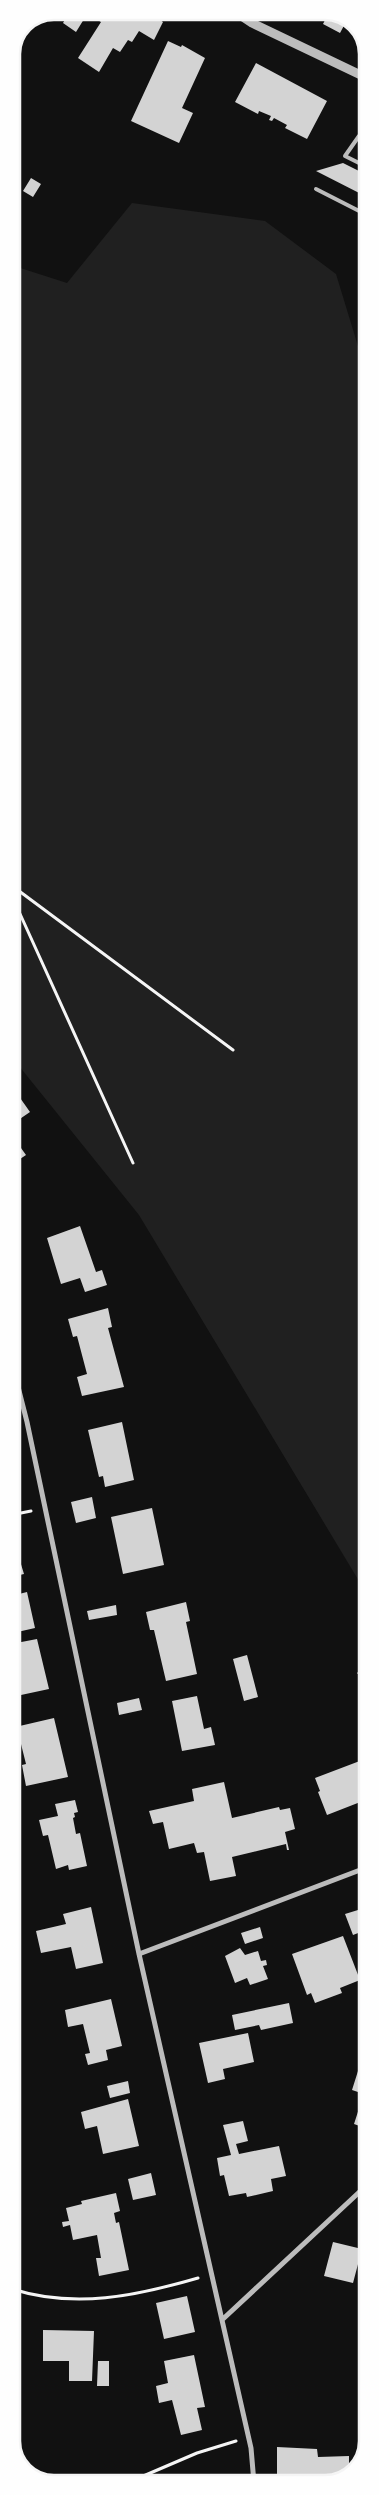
<svg xmlns="http://www.w3.org/2000/svg" width="379" height="2495" font-family="Commissioner,sans-serif">
<rect width="100%" height="100%" fill="#111"/>
<!-- green -->
<path fill="#202020" d="M132,203L265,221L336,274L361,356L367,360L368,1596L139,1215L11,1056V265L67,283Z"/>
<!-- building -->
<path fill="#d3d3d3" d="M60,11H89L76,32L63,23L67,16Z
M98,11H148L163,22L154,40L139,31L132,42L128,40L120,52L113,48L99,72L78,58L101,22L96,19L99,15L104,17L105,16Z
M329,12L347,20L340,33L323,24Z
M168,41L181,47L182,45L205,58L182,108L193,113L179,143L131,121Z
M256,63L327,101L307,139L285,128L287,125L274,118L272,121L269,120L271,116L259,111L258,114L235,102Z
M343,163L367,175V197L316,171Z
M31,178L41,184L33,197L23,191Z
M18,1095L30,1112L11,1125V1099Z
M11,1134L26,1155L11,1165Z
M80,1226L96,1272L102,1270L107,1285L85,1292L80,1278L61,1284L47,1238Z
M108,1308L112,1327L108,1328L124,1387L82,1396L77,1377L87,1374L77,1336L73,1337L68,1319Z
M122,1422L134,1480L105,1487L103,1476L99,1477L88,1430Z
M92,1497L96,1518L76,1523L71,1502Z
M152,1508L164,1565L123,1574L111,1517Z
M20,1561L24,1574L11,1577V1562Z
M27,1592L35,1628L13,1633L11,1596Z
M186,1602L190,1621L186,1622L197,1674L166,1681L154,1630H150L146,1612Z
M116,1605L117,1615L89,1620L87,1611Z
M37,1639L49,1689L21,1695L15,1667H11V1644Z
M247,1655L258,1697L244,1701L233,1659Z
M368,1663V1685L357,1673Z
M197,1696L204,1729L211,1727L215,1745L182,1751L172,1701Z
M139,1698L142,1710L119,1715L117,1703Z
M54,1718L68,1777L26,1786L22,1765L26,1764L21,1744L11,1746V1728Z
M365,1759L368,1765V1799L327,1815L318,1792L320,1791L315,1778Z
M224,1782L232,1818L279,1807L280,1810L290,1808L295,1829L285,1832L289,1850H287L286,1844L232,1857L236,1876L210,1881L204,1852L197,1853L194,1843L169,1849L163,1822L153,1824L149,1811L194,1801L192,1789Z
M75,1800L78,1812L74,1813L75,1817L73,1818L76,1834L80,1833L87,1866L69,1870L68,1865L56,1869L48,1835L43,1836L39,1820L58,1816L55,1804Z
M91,1907L103,1963L76,1969L71,1947L41,1953L36,1931L66,1924L63,1914Z
M358,1910L366,1930L353,1935L345,1914Z
M260,1927L263,1938L245,1944L241,1933Z
M343,1936L360,1980L340,1988L342,1993L315,2003L311,1993L307,1995L292,1954Z
M240,1948L245,1955L258,1951L261,1961L266,1960L267,1965L263,1966L268,1979L250,1985L247,1978L235,1983L225,1956Z
M111,1999L122,2046L106,2050L108,2060L88,2065L85,2054L90,2053L83,2024L68,2027L65,2010Z
M289,2003L293,2023L261,2030L259,2025L235,2030L232,2015Z
M248,2033L254,2062L223,2069L225,2079L208,2083L199,2043Z
M358,2071L368,2074L361,2093L352,2090Z
M128,2081L130,2093L110,2098L107,2086Z
M365,2090L368,2091V2129L354,2124Z
M128,2099L139,2146L103,2154L97,2126L85,2129L81,2112Z
M243,2121L248,2141L236,2144L239,2154L279,2146L286,2176L271,2179L273,2191L247,2197L246,2193L229,2196L224,2175L220,2176L217,2158L231,2155L223,2125Z
M151,2173L156,2195L133,2200L128,2179Z
M116,2193L120,2211L114,2213L116,2223L119,2222L129,2270L99,2276L96,2258H101L97,2235L73,2240L70,2225L63,2227L62,2222L69,2221L66,2208L82,2204L81,2201Z
M333,2242L362,2249L353,2283L324,2276Z
M187,2296L195,2332L164,2339L156,2303Z
M43,2330L94,2331L92,2381H69V2361H43Z
M194,2355L205,2407L197,2408L202,2430L181,2435L172,2400L159,2403L156,2386L168,2383L164,2361Z
M98,2361H109V2386H97Z
M277,2447L317,2449L318,2457L349,2456V2474L330,2483H313V2480H277Z"/>
<g fill="none" stroke-linecap="round" stroke-linejoin="round">
<!-- path -->
<path stroke="#f5f5f5" stroke-width="3" d="M11,885L233,1050
M11,894L133,1163
M11,1515L31,1511
M12,2289C75,2309 136,2296 198,2278
M127,2483L197,2453L236,2441"/>
<!-- service -->
<path stroke="#bcbcbc" stroke-width="4" d="M367,138L359,136L345,156L367,167
M316,189L367,215"/>
<!-- minor -->
<path stroke="#bcbcbc" stroke-width="5" d="M11,1359L27,1422L139,1954L251,2448L254,2483
M139,1954L368,1867
M223,2319L368,2184"/>
<!-- tertiary -->
<path stroke="#bcbcbc" stroke-width="9" d="M234,11L252,23L367,78"/>
</g>
<!-- crop -->
<path d="M0 0H379V2495H0ZM54 20H325A34 34 0 0 1 359 54V2441A34 34 0 0 1 325 2475H54A34 34 0 0 1 20 2441V54A34 34 0 0 1 54 20Z" fill="#fefefe" fill-rule="evenodd"/>
<path fill="none" stroke="#f5f5f5" stroke-width="2.5" d="M54 20H325A34 34 0 0 1 359 54V2441A34 34 0 0 1 325 2475H54A34 34 0 0 1 20 2441V54A34 34 0 0 1 54 20Z"/>
</svg>
